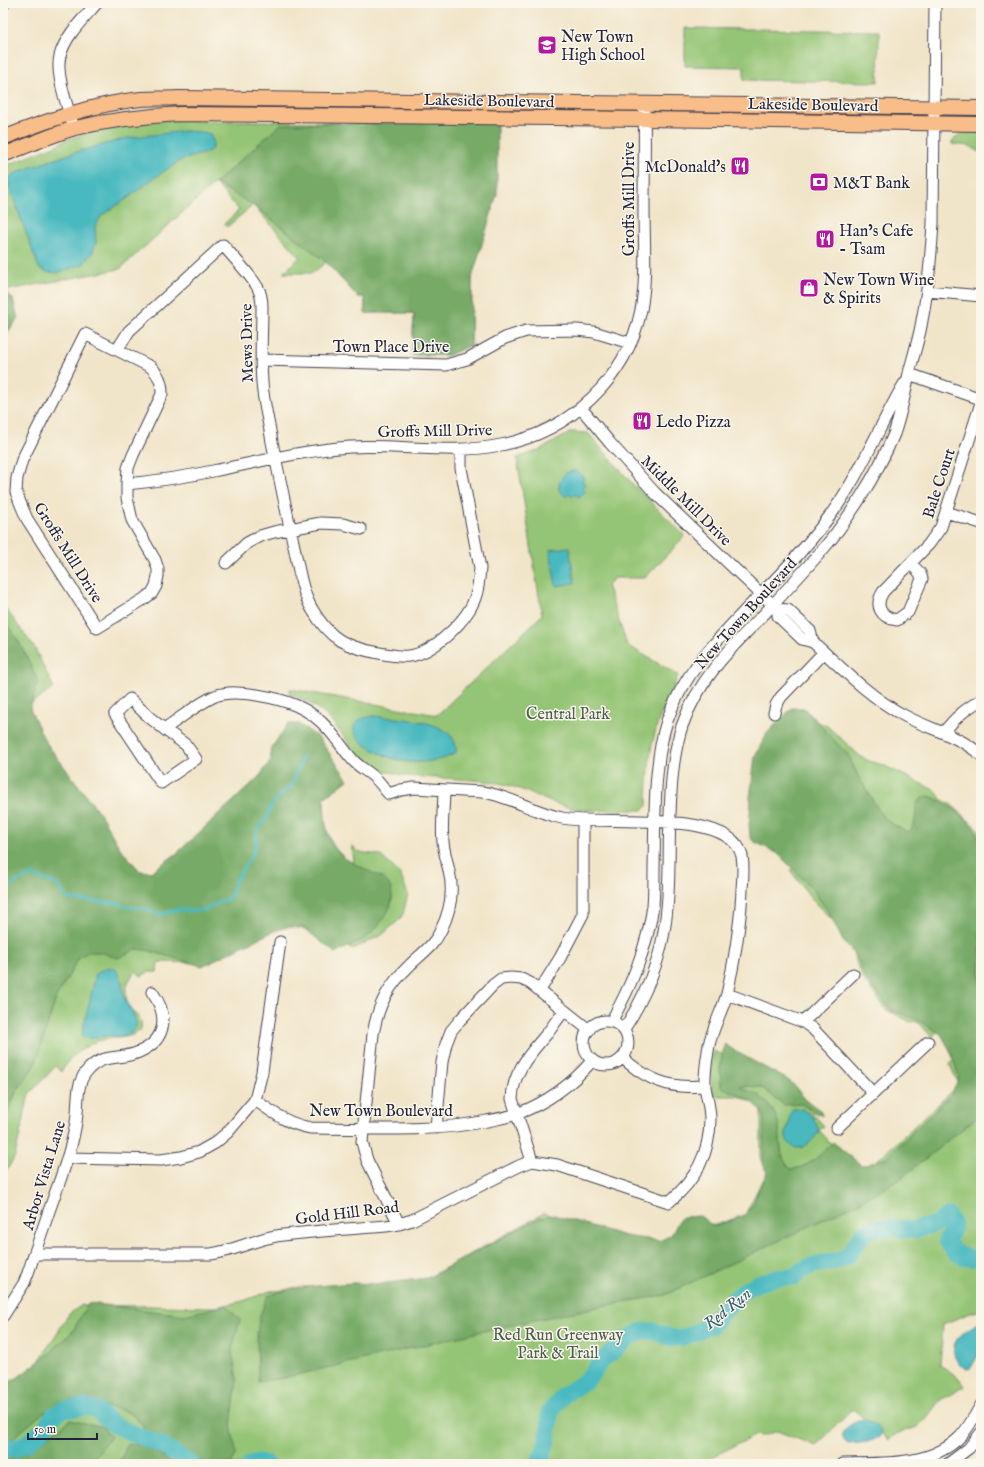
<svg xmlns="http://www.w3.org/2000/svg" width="984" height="1467" font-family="'IM FELL English',serif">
<rect width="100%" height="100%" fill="#fbf7ec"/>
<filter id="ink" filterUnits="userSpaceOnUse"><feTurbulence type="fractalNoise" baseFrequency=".025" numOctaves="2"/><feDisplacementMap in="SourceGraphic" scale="8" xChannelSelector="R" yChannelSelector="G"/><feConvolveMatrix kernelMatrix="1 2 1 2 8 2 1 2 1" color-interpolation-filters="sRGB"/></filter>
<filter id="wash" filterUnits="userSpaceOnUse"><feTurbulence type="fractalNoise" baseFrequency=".012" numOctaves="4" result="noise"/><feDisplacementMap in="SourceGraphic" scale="16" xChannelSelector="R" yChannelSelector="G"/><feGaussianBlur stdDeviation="0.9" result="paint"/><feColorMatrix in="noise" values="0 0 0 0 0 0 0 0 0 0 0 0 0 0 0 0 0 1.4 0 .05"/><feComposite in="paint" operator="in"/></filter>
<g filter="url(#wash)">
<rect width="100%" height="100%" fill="#f1e5c9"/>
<!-- green -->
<path fill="#94c474" stroke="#5b7358" d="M685,28L879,31L878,82L744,80V67L685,66Z
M165,120L339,122L473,236L471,345L449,355H412L414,313H365V297H358L326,262L313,273H283L300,257L253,205L227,227L224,224L239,210L215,183L120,269L3,291V167L54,146L66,140L90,132L108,128Z
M962,132H981V153L970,146L952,144V141Z
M571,432L588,433L631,482L685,536L645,578H615L607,585L627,645L678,675C671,695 660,712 655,733C648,757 648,781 647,806L643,810C620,810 595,812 572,808C548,804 527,789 503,784C472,778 440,779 408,776C399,775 390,770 382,773C360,762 349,743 335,725C323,710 307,700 289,694L290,689L437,715L542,615L517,458L540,450Z
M3,605L34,647L54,688L3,723Z
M814,721L826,725L860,756L869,761L883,765L936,791L941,799L952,805L979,830L981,835V1311L973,1312L943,1324L940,1365L958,1377L965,1386L939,1401L927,1418L917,1427L896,1434L889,1440L853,1409L816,1446L777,1431L762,1436L756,1435L712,1457L704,1464H3V1386L34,1369L69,1314L82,1305L216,1307L243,1301L270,1291L421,1282L544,1213L651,1246L745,1215L762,1181L780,1182V1161H761V1105L737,1096H712L711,1071L713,1051L777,1075L824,1126L819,1130L860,1176L959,1085L950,1065L956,1055L951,1045L938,1031L932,1037L920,1024L915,1021L911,1022L887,1010L882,1004L862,977L845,932L815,903L790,870L798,865Z
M304,792L328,940L303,929L278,925L217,952L212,963L158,962L157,972H149L141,976L136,971C126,981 122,996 131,1009C134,1014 140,1016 141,1022C142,1025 141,1028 140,1031C130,1038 119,1038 107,1039C87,1042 71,1056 61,1072L56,1066L29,1094L15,1156L3,1177V949Z
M352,845L359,852L380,855L400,874L408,894L403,914L399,920L382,935L353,949L349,947C353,912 357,880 352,845Z"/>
<!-- forest -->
<path fill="#7a6" stroke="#4c6650" d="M497,122V194L472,278L471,345L449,355H412L414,313H365V297H358L326,262L253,205L215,183L281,124Z
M3,290L13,299L18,319L3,338Z
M3,621C18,635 29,662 38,681L30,709L44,739L50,748L101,815L119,847L140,871L151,872L176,854L259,777L271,760L270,750L288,724H299L318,737L348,780L324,798C325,816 324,832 335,848C347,865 371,869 386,881C391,885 392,892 392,898C391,913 374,934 360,941C352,945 344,949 335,953L304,928L294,925L274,931L202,966L146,950L136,949L118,958L99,952H89L80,956L56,998L35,1065L16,1092L8,1112L3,1129Z
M792,708H804L808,712L849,756L858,776L883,817L892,824L908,832C917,825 915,816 916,806C918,802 922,796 928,796C938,797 962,814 968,821C973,827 977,833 980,840L981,1114L900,1179L858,1203L665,1295L597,1307L483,1331L284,1378L258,1382L257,1333L260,1315L268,1296L292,1288L353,1283L379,1284L427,1278L539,1218L554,1215L625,1236L660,1241L672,1234L679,1220L683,1217L700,1216L713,1226H718L746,1214L754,1203L759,1188L767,1173L763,1164L764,1153V1117C761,1102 734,1093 721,1087L720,1066L725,1044L735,1051L788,1080L792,1083L806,1100L821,1111L822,1116L799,1103L784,1105L764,1089L760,1087L740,1086C744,1090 748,1090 753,1092C762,1096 770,1106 775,1114C784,1131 775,1156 791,1169C809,1168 821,1154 833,1142L861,1165H866L887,1157L952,1094L959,1077L951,1052L941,1034L916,1019L891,1010L865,977L857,957L843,941L829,913L811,887L777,853L753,841L750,837L749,825L751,801L750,798L755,756L767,733Z
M88,1303L185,1315L226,1305L240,1320L232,1350L237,1380L231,1425L235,1446L236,1455L231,1464H209L188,1457L146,1433L142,1424L131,1414L122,1410L72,1400L44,1412L6,1444L3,1445V1384L17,1378L50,1353L73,1331Z
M70,1420L103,1427L111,1437L89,1464H3V1456L28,1452Z
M132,1444C148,1445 160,1455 173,1464H115L123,1455L127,1445Z"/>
<!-- water -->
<path fill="#49b9c0" stroke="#366e7e" d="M185,131L202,132L210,134L214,143L212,149L205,153L181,160L151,180L128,198L102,215L95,226L96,243L92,253L83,264L57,273L47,272L39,268L9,186V180L12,175L23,170L73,153L127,138Z
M576,470L584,478L582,481L585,484L582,487L586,491L579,497L575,494L572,497L569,493L566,497L558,489L560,486L559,485C561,477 564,473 572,471L573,473Z
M569,547L575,583L556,586L550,550Z
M373,716C396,719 460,718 456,753C443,761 423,763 408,762C396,761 372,751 363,743C346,728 355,719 373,716Z
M109,967C113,968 118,970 119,974C123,981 122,993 126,1001C129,1008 140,1021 135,1029C129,1038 113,1036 105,1036C98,1036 91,1040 84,1038L82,1034L96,974L102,970Z
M793,1109H802L813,1117L819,1131C814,1140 800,1155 790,1144C788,1142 786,1139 786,1136C785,1132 788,1128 789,1124C790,1117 789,1115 793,1109Z
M981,1322V1350L971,1368L967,1369C956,1364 950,1352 956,1341C961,1333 973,1325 981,1322Z
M865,1419L875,1425L881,1431L880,1436C872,1443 859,1443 848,1444C844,1442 843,1438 842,1433C848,1425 856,1421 865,1419Z"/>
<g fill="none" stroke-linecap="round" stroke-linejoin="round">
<!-- stream -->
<path stroke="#49b9c0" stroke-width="3" d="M3,889L24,878L32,875L57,884L63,893L69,899L110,903H118L126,907L142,908L160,914L181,909L190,911L204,910L223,900L229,899L232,893L235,881L253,853L256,844V831L267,818L271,806L282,793L292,786L296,773L304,755
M16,1464L18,1447"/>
<!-- river -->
<path stroke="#49b9c0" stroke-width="17" d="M3,1451L26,1444L44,1429L53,1416L63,1410L84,1407L95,1409L116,1426L162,1446L192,1464
M250,1464L259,1462L266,1464
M537,1464C547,1453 550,1426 550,1411L564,1395L588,1379L601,1361L629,1338L642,1331H653L672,1338L684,1337L712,1325L737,1296L746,1289L758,1283L775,1278L794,1277L802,1270L814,1265L840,1260L849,1255L863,1233L875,1228H892L913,1230L936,1224L948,1216C957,1228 954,1228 947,1239C950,1254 967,1261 981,1257"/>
</g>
</g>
<g filter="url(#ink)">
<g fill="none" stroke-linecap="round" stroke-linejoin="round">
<defs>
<path id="minor" d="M3,5L4,3
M74,129C69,110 55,75 60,56C65,36 83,19 97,3
M927,291L981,296
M85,334L151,367C159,375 162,382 162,394L133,455L128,468L127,484V498L132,520L155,560L158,569V576L156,586L152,593L144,599L97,628L27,519L21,505L16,492L17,478L22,460Z
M117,350L129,331L223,245C233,257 251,275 258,288C261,294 262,300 262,307C262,331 260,357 262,382C263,402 269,422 272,442C279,475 286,509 293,542C298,563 301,591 312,609C330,640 346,647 379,653C389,655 399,657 409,656C434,653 469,619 476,595C479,586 479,577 480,568L461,468V450
M262,360L446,365L467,359L505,338L526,331L577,330L594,332L630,343
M909,374L981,399
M581,408L610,443L655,493L761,594L778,609L788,610L810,631L813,642
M127,484C156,481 185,477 213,471C259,462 304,450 350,447C400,444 451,455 501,445C569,432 627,379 641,310C647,278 644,243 644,211C644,175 645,139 644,103
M946,512L981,523
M226,563L247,543L260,536L274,532L321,523L343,524L361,529
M911,564L920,573L922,579L908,612L897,620C881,618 874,606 883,592L929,544L941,527L981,403
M778,609V616L802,639L813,642C840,667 872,699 905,716C931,730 958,735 981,755
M774,713L776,705L781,697L824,652
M164,729L149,717L130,699L115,714L161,783L196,759L186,745L164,729C181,718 197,704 215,696C228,691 244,693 257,695C287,700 309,707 329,730C337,739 344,750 352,759C358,767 368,771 375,778C380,782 384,789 389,794L401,790L414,788C430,789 447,790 463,791C473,792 483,791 492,794C516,800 538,813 562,818C600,826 731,807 742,856C744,867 743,878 742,889C741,916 737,943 732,970C730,978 729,986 727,994C722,1011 713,1027 709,1045C707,1058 704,1073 705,1087C707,1098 710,1108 710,1119C710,1153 695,1181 669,1202L557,1165L532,1161
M944,732C956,717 964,710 981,700
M540,990L560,958L583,914V820
M727,994L803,1022L813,1029L873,1093
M584 1043a22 22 0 1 1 44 0a22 22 0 1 1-44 0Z
M611,1022C632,984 647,948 653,906C654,894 654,881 654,869C655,824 653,764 667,721C684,670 723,634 759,596C784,571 808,545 829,517C860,476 878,428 904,384
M803,1022L853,974
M624,1029C638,1008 649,985 657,961C672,914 668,863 670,814C671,784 673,754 682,726C699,678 732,647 767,611C784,593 801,574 818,555C846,524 878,473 894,434C901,414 905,394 909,373C913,357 918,342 921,326C928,292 931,258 933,223L935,3
M623,1058C639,1073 658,1084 680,1086C688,1087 697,1086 705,1086
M255,1100C274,1113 287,1124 311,1128C370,1128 429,1133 487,1121C498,1119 509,1117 519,1113C548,1102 572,1084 592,1061
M436,1128L442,1062L446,1044L451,1031L460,1020L493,985L501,979L511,978L521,979L530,983L589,1030
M837,1128L928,1042
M67,1158L161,1160L181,1157L199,1152L215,1143L228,1132L255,1100L262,1072L280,942
M399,1224L367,1160L362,1142L373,1034C378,1005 388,986 409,966C421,954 434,946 441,930C450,912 454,891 449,871C447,861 444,852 443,842C441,825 444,807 444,790
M35,1254H211C234,1251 253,1240 276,1236C312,1231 350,1229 386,1226L399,1224L412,1220L519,1166L532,1161L512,1099C513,1072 529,1055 545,1036C552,1028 557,1019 564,1011
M3,1316L24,1283L28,1273C38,1243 48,1213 59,1183C66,1163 73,1143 76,1122C79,1105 75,1086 86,1072C102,1052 119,1061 139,1052C167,1040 169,1015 152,992
M842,1464C883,1463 931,1467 961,1436C969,1427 975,1416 981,1405
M948,1464L969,1448L981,1433"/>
<path id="major" d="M3,138C48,120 93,104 141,99C154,98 166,99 178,98L981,108
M3,155C27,146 51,135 75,128C110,120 144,116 180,114L644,119L981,124"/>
</defs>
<!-- minor casing -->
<use href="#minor" stroke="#413f50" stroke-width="13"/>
<!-- major casing -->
<use href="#major" stroke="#413f50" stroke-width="16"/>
<!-- minor -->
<use href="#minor" stroke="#fff" stroke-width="11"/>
<!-- major -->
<use href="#major" stroke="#f8bd89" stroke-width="14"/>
</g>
</g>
<!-- icons -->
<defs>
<symbol id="school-square" viewBox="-11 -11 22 22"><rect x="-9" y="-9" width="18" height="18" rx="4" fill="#b5179e" stroke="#fbf7ec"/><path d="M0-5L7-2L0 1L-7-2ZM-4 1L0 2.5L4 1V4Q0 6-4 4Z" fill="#fff"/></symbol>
<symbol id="restaurant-square" viewBox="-11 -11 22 22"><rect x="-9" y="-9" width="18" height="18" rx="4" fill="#b5179e" stroke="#fbf7ec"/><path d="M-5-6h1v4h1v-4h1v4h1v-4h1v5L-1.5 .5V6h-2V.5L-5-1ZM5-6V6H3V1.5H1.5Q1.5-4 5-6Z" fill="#fff"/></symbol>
<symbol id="bank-square" viewBox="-11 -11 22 22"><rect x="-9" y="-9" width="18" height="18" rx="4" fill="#b5179e" stroke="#fbf7ec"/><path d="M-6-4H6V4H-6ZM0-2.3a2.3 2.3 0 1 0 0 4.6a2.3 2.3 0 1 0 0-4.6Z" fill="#fff"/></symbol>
<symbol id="shop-square" viewBox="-11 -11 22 22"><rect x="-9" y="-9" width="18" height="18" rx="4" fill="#b5179e" stroke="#fbf7ec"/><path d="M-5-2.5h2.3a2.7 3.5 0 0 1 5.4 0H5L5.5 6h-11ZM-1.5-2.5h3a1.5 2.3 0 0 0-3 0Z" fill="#fff"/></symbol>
</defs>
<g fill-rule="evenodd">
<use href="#school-square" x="536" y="34" width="22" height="22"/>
<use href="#restaurant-square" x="729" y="155" width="22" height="22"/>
<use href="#bank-square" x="808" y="171" width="22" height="22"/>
<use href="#restaurant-square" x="814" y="228" width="22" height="22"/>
<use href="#shop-square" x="798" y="277" width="22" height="22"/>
<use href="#restaurant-square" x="631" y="410" width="22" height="22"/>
</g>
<g text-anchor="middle" stroke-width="3" stroke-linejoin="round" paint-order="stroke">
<!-- poi labels -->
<g font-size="16" fill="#22223b" stroke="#fbf7ec" text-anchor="start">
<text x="561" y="42">New Town<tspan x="561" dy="18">High School</tspan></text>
<text x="726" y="172" text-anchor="end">McDonald's</text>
<text x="833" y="188">M&amp;T Bank</text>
<text x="839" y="236">Han’s Cafe<tspan x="839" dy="18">- Tsam</tspan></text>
<text x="823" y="285">New Town Wine<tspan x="823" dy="18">&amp; Spirits</tspan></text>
<text x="656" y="427">Ledo Pizza</text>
</g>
<!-- street labels -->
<g font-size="16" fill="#22223b" stroke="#fbf7ec">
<text transform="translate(489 100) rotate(1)" y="6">Lakeside Boulevard</text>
<text transform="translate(813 104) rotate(1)" y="6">Lakeside Boulevard</text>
<text transform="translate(628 199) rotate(-90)" y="6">Groffs Mill Drive</text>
<text transform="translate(246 343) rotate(-91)" y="6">Mews Drive</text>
<text x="391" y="352">Town Place Drive</text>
<text transform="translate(435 430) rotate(-1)" y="6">Groffs Mill Drive</text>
<text transform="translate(938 483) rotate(-72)" y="6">Bale Court</text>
<text transform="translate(687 500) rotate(45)" y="6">Middle Mill Drive</text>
<text transform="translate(69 552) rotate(58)" y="6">Groffs Mill Drive</text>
<text transform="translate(745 613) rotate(-48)" y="6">New Town Boulevard</text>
<text x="381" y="1116">New Town Boulevard</text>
<text transform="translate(43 1175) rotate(-73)" y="6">Arbor Vista Lane</text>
<text transform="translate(347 1212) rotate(-7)" y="6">Gold Hill Road</text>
</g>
<!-- park labels -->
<g font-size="16" fill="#4a5b4f" stroke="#fbf7ec">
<text x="568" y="719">Central Park</text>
<text x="558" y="1340">Red Run Greenway<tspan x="558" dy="18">Park &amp; Trail</tspan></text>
</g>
<!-- water labels -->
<g font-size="17" font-style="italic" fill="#325e70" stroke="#fbf7ec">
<text transform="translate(727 1308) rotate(-39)" y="6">Red Run</text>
</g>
</g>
<!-- margin -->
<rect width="984" height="1467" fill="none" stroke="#fbf7ec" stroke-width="16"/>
<!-- scale -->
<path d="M28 1433v6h69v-6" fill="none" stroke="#22223b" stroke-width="2"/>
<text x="34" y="1433" font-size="12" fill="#22223b" stroke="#fbf7ec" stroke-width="3" paint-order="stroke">50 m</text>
</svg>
